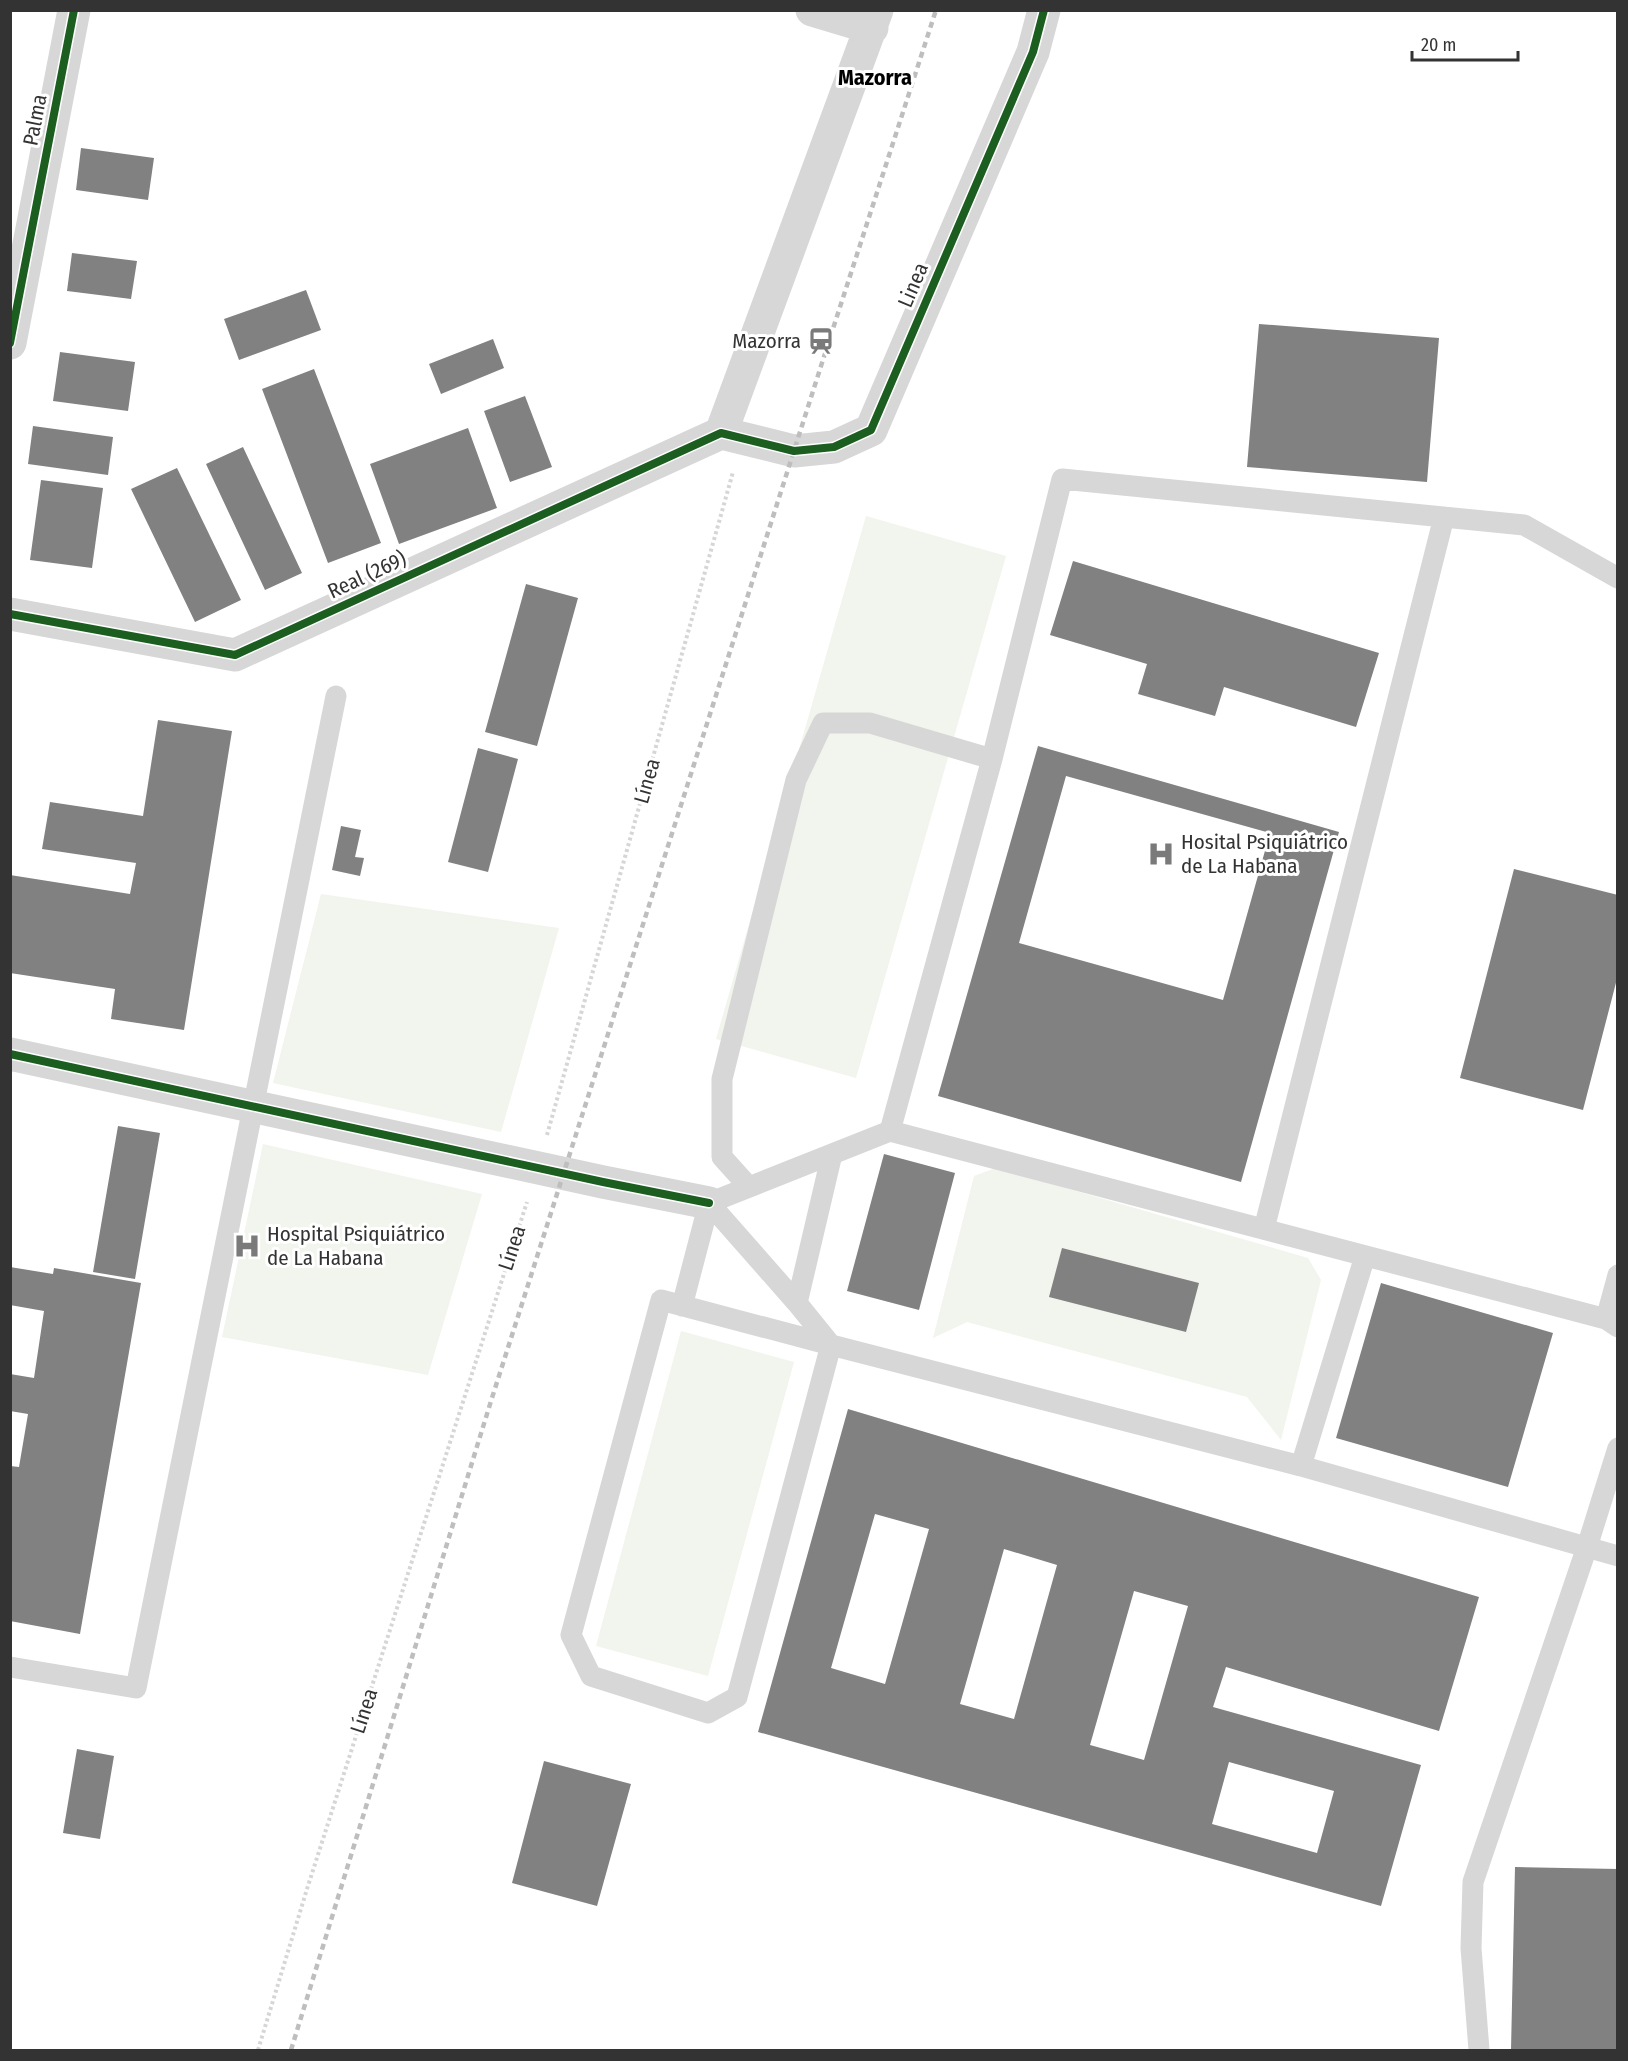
<svg xmlns="http://www.w3.org/2000/svg" width="1628" height="2061" font-family="'Fira Sans Condensed',sans-serif">
<rect width="100%" height="100%" fill="#fff"/>
<!-- green -->
<path fill="#f1f5ed" d="M866,516L1006,556L856,1078L716,1039Z
M321,894L559,928L501,1132L273,1083Z
M263,1144L482,1194L428,1375L222,1337Z
M996,1168L1308,1258L1321,1280L1281,1440L1247,1397L967,1322L933,1338L974,1176Z
M681,1331L794,1362L708,1676L596,1646Z"/>
<!-- building -->
<path fill="#818181" fill-rule="evenodd" d="M81,148L154,158L148,200L76,190Z
M72,253L137,261L131,299L67,291Z
M306,290L321,330L239,360L224,319Z
M1259,324L1439,338L1427,482L1247,467Z
M493,339L504,368L441,394L429,364Z
M60,352L135,362L128,411L53,401Z
M314,369L381,543L328,563L262,389Z
M525,396L552,467L510,482L484,411Z
M33,426L113,437L108,475L28,464Z
M468,428L497,508L399,544L370,464Z
M243,447L302,573L265,590L206,464Z
M177,468L241,600L195,622L131,489Z
M41,480L103,488L92,568L30,560Z
M1073,561L1379,653L1356,727L1224,687L1215,716L1138,694L1147,664L1050,635Z
M526,584L578,598L537,746L485,732Z
M158,720L232,731L184,1030L111,1019L115,989L10,973V875L130,894L136,863L42,849L50,802L143,816Z
M1038,746L1339,832L1241,1182L938,1096ZM1066,776L1270,833L1223,1000L1019,943Z
M478,748L518,759L488,872L448,862Z
M341,826L361,830L355,857L364,858L360,876L332,870Z
M1514,869L1618,895V975L1583,1110L1460,1078Z
M118,1126L160,1133L135,1279L93,1272Z
M884,1154L955,1173L919,1310L847,1291Z
M1062,1248L1199,1283L1186,1332L1049,1297Z
M10,1267L53,1274L54,1268L141,1283L80,1634L10,1621V1466L19,1467L28,1414L10,1411V1374L34,1378L44,1311L10,1305Z
M1381,1283L1553,1333L1508,1487L1336,1438Z
M848,1409L1479,1597L1439,1731L1226,1667L1213,1707L1421,1765L1381,1906L758,1732ZM875,1514L929,1529L885,1684L831,1668ZM1004,1549L1057,1565L1014,1719L960,1704ZM1134,1591L1188,1606L1144,1760L1090,1745ZM1229,1762L1334,1791L1317,1853L1212,1824Z
M77,1749L114,1756L100,1839L63,1833Z
M544,1761L631,1784L597,1906L512,1883Z
M1515,1867L1618,1869V2050H1511Z"/>
<g fill="none" stroke-linecap="round" stroke-linejoin="round">
<!-- path -->
<path stroke="#d6d6d6" stroke-width="4" stroke-dasharray="3 3" stroke-linecap="butt" d="M547,1135L733,472
M258,2050L307,1889L527,1202"/>
<!-- lane -->
<path stroke="#d7d7d7" stroke-width="21" d="M890,1131L992,759L1062,479L1524,525L1618,578
M749,1187L722,1157V1079L796,780L823,723H870L992,759
M1264,1229L1444,517
M661,1300L831,1345L737,1697L708,1713L591,1676L571,1635Z
M797,1303L832,1154
M682,1306L709,1203
M1606,1319L1618,1275
M1618,1327L1606,1319L890,1131L709,1203L797,1303L831,1345L1301,1466L1618,1556
M1301,1466L1365,1256
M10,1667L136,1688L336,696
M1479,2050L1471,1948L1473,1882L1587,1547L1618,1448"/>
<!-- street -->
<path stroke="#d7d7d7" stroke-width="33" d="M812,10L872,28
M10,343L74,10
M721,433L794,451L834,447L871,430L1033,52L1044,10
M721,433L877,10
M10,614L235,655L721,433
M10,1054L603,1182L709,1203"/>
<!-- rail -->
<path stroke="#bebebe" stroke-width="4.5" stroke-dasharray="6 4.5" stroke-linecap="butt" d="M291,2050L491,1401L829,341L936,10"/>
<defs>
<path id="cycleway" d="M10,343L74,10
M10,614L235,655L721,433L794,451L834,447L871,430L1033,52L1044,10
M10,1054L603,1182L709,1203"/>
</defs>
<!-- cycleway casing -->
<use href="#cycleway" stroke="#fff" stroke-width="11"/>
<!-- cycleway -->
<use href="#cycleway" stroke="#1b5e20" stroke-width="8"/>
</g>
<!-- icons -->
<defs>
<symbol id="station-bare" viewBox="-9 -9 18 18"><path d="M-3-6H3Q5-6 5-4V2Q5 4 3 4L4.5 6H3L1.5 4h-3L-3 6H-4.5L-3 4Q-5 4-5 2V-4Q-5-6-3-6ZM-3.5-4v3h7v-3ZM-3.5 1v1.5H-2V1ZM2 1v1.5H3.5V1Z" fill="#7a7a7a" stroke="#fff" stroke-width="2.5" paint-order="stroke"/></symbol>
<symbol id="hospital-bare" viewBox="-9 -9 18 18"><path d="M-5-5h3v3.5h4V-5h3V5h-3V1.5h-4V5h-3Z" fill="#7a7a7a" stroke="#fff" stroke-width="2.5" paint-order="stroke"/></symbol>
</defs>
<g fill-rule="evenodd">
<use href="#station-bare" x="802" y="322" width="38" height="38"/>
<use href="#hospital-bare" x="1142" y="835" width="38" height="38"/>
<use href="#hospital-bare" x="228" y="1227" width="38" height="38"/>
</g>
<g text-anchor="middle" stroke-width="6" stroke-linejoin="round" paint-order="stroke">
<!-- street labels -->
<g font-size="21" fill="#333" stroke="#fff">
<text transform="translate(35 120) rotate(-79)" y="7">Palma</text>
<text transform="translate(913 285) rotate(-67)" y="7">Linea</text>
<text transform="translate(367 575) rotate(-25)" y="7">Real (269)</text>
<text transform="translate(647 781) rotate(-74)" y="7">Línea</text>
<text transform="translate(512 1248) rotate(-72)" y="7">Línea</text>
<text transform="translate(364 1711) rotate(-72)" y="7">Línea</text>
</g>
<!-- poi labels -->
<g font-size="21" fill="#333" stroke="#fff" text-anchor="start">
<text x="801" y="348" text-anchor="end">Mazorra</text>
<text x="1181" y="849">Hosital Psiquiátrico<tspan x="1181" dy="24">de La Habana</tspan></text>
<text x="267" y="1241">Hospital Psiquiátrico<tspan x="267" dy="24">de La Habana</tspan></text>
</g>
<!-- neighbourhood labels -->
<g font-size="22" font-weight="bold" fill="#000" stroke="#fff">
<text x="875" y="85">Mazorra</text>
</g>
</g>
<!-- border -->
<rect width="1628" height="2061" fill="none" stroke="#333333" stroke-width="24"/>
<!-- scale -->
<path d="M1412 51v9h106v-9" fill="none" stroke="#333333" stroke-width="3"/>
<text x="1421" y="51" font-size="18" fill="#333333" stroke="#ffffff" stroke-width="4.5" paint-order="stroke">20 m</text>
</svg>
